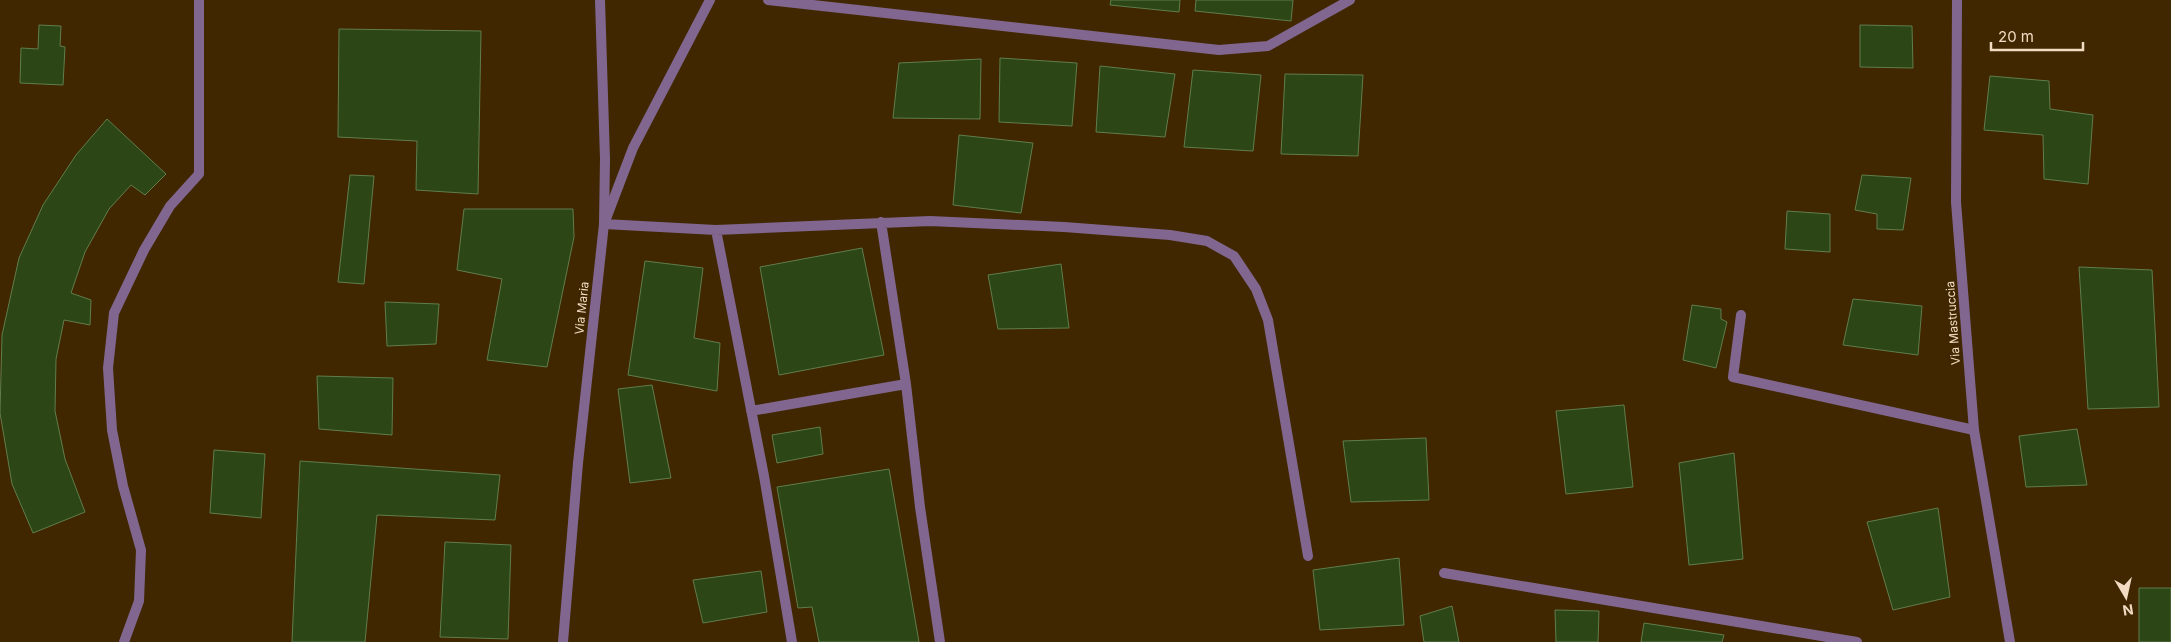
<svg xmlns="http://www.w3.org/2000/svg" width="2171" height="642" font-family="Inter,sans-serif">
<rect width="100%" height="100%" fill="#402700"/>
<!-- building -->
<path fill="#2c4616" stroke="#617d4c" d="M1111,0H1180L1179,12L1110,5Z
M1196,0H1293L1291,21L1195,11Z
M39,25L61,26L60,46L65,47L63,85L20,83L21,48L38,49Z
M1860,25L1912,26L1913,68L1860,67Z
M339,29L481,31L478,194L416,190L417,141L338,137Z
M1000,58L1077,63L1072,126L999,122Z
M981,59L980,119L893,118L899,63Z
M1100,66L1175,74L1165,137L1096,132Z
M1193,70L1261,75L1253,151L1184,147Z
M1285,74L1363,75L1358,156L1281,154Z
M1990,76L2049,81L2050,109L2093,115L2088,184L2044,179L2043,135L1984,130Z
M107,119L166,174L145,195L131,185L109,209L85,252L71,293L91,300L90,325L64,320L56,359L55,411L65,459L85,512L33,533L12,484L0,413L2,335L19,258L43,205L76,155Z
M959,135L1033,143L1021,213L953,205Z
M350,175L374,176L364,284L338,282Z
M1862,175L1911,178L1903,230L1877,229V214L1855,210Z
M464,209H573L574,237L547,367L487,360L502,279L457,270Z
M1787,211L1830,214V252L1785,249Z
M862,248L884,355L779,375L760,267Z
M645,261L703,268L694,338L720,343L717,391L628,375Z
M1061,264L1069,328L998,329L988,275Z
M2079,267L2152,270L2159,407L2088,409Z
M1853,299L1922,306L1918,355L1843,345Z
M385,302L439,304L436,344L387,346Z
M1692,305L1721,309V319L1727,322L1716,368L1683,360Z
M317,376L393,378L392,435L319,429Z
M652,385L671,478L630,483L618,389Z
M1624,405L1633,487L1566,494L1556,411Z
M820,427L823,454L777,463L772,435Z
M2077,429L2087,485L2026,487L2019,436Z
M1426,438L1429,500L1351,502L1343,441Z
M214,450L265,454L261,518L210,513Z
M1734,453L1743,559L1689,565L1679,463Z
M300,461L500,475L495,520L377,515L365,642H292Z
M889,469L919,642H819L812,607L798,608L777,487Z
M1938,508L1950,597L1893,610L1867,522Z
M445,542L511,545L508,639L440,637Z
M1399,558L1404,625L1320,630L1313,570Z
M761,571L767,612L703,623L693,580Z
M2139,588H2171V642H2139Z
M1452,606L1459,642H1424L1420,616Z
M1555,610L1599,611L1598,642H1556Z
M1644,623L1724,635L1722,642H1641Z"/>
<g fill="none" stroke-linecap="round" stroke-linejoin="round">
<!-- service -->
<path stroke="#816790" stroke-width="10" d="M1741,315L1733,377L1974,430
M1444,573L1857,642"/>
<!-- minor -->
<path stroke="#816790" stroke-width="10" d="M600,0L605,159L604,224L716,230L930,221L1064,227L1170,235L1207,241L1234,256L1256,289L1268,320L1308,556
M768,0L1219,50L1268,46L1350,0
M1957,0L1956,202L1974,430L2010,642
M881,222L906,384L920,507L940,642
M716,230L764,476L792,642
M751,411L906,384
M124,642L139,601L141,550L123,486L112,430L108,368L114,313L144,250L170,206L199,174V0"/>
<!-- tertiary -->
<path stroke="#816790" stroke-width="10" d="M563,642L578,463L604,224L633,148L710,0"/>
</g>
<g text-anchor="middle" stroke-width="4.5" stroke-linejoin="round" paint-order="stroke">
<!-- street labels -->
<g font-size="12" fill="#f1dcc3" stroke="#402700">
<text transform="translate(582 308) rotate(-84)" y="4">Via Maria</text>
<text transform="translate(1953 323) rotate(-94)" y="4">Via Mastruccia</text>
</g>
</g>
<!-- north arrow -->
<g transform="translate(2126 597) rotate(171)" stroke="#402700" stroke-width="4" paint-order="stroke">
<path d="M0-4L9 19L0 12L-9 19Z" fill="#f1dcc3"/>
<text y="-8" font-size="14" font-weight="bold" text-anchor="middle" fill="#f1dcc3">N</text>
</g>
<!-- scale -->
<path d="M1991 42v8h92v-8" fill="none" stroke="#f1dcc3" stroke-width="2.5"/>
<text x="1998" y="42" font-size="15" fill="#f1dcc3" stroke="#402700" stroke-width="4" paint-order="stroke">20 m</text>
</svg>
